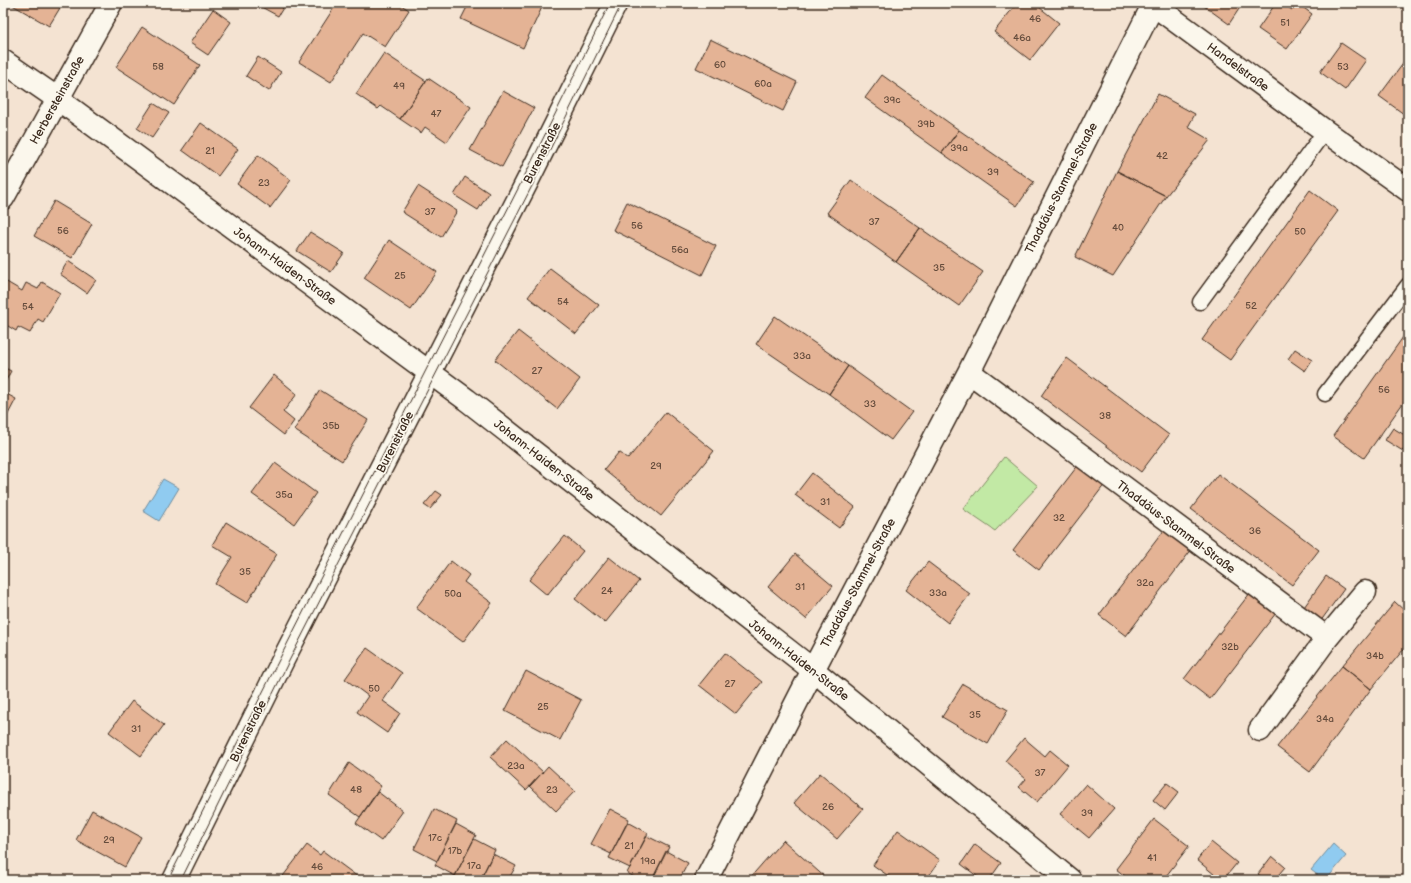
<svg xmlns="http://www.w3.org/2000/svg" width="1411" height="883" font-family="'Balsamiq Sans',sans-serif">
<rect width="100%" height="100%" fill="#f4e3d2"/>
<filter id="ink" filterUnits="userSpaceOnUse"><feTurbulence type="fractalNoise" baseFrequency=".025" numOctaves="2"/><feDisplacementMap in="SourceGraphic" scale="8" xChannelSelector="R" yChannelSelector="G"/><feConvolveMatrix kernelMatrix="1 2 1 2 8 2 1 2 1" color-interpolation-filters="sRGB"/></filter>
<g filter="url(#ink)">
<!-- green -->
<path fill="#c2e9a5" stroke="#7e8a62" d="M1004,457L1038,486L995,531L963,509Z"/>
<!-- water -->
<path fill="#90cbf0" stroke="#6e8b9c" d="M163,479L179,488L159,521L143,511Z
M1333,844L1346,856L1326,880H1324L1311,870Z"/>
<!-- building -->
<path fill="#e4b395" stroke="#3b2a1e" d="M9,3H63L49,26Z
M254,3H286L278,16Z
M337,3H398L409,10L385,47L363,33L331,82L299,62Z
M469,3H544L523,48L461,19Z
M1017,3H1034L1059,23L1030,60L994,32Z
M1200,3H1243L1229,24Z
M1276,3H1282L1292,10L1297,3L1312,14L1287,49L1258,29Z
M213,9L231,22L208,55L190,43Z
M142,27L200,65L174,105L116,67Z
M710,39L797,82L783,111L696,68Z
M1341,43L1366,60L1345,90L1320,72Z
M384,53L426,81L400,119L381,106L378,109L356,94Z
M258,57L281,72L269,91L246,76Z
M1408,57V117L1379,96Z
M882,75L959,130L942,153L865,98Z
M428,78L471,107L447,142L425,127L421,133L400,119Z
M503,91L534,108L502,167L470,150Z
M1158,94L1195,114L1188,127L1210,140L1166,196L1117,171Z
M153,103L169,113L152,138L137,128Z
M201,123L238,149L218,176L182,150Z
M959,130L1034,182L1017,206L942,153Z
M258,155L291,180L270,208L237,184Z
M1117,171L1166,196L1113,276L1075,257Z
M465,177L489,193L478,210L454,195Z
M851,180L920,228L896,262L827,213Z
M418,186L457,211L441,237L402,212Z
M1310,190L1338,211L1230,360L1202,340Z
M54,201L92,224L72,258L34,236Z
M627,202L716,246L702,275L613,230Z
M920,228L983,272L959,306L896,262Z
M310,232L344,253L331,272L297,251Z
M389,240L437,272L411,310L364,278Z
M68,261L96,280L87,293L60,274Z
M550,268L599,305L576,334L528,297Z
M5,281L22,291L26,283L38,289L42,282L60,293L43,322L38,319L30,333L18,327L16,331L3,323V285Z
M775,316L848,366L829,394L756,344Z
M1408,330V396L1364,458L1333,436Z
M518,331L580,379L557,409L495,360Z
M1295,349L1312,360L1305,371L1288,359Z
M1067,358L1169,435L1141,472L1041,396Z
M848,366L912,412L891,440L829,394Z
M3,367L11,371L3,386Z
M274,375L297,394L283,412L294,421L284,435L249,408Z
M320,390L368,420L342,461L294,430Z
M3,392L16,399L5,420L3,419Z
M666,412L714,451L661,516L604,470L619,452L628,459Z
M1393,428L1408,437V443L1403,451L1385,440Z
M275,463L316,493L294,524L252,494Z
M1079,464L1105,484L1039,570L1013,550Z
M812,473L855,507L839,528L795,495Z
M1218,474L1319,550L1292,585L1191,509Z
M436,491L442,495L430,509L424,505Z
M226,522L277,554L247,603L215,584L232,557L212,545Z
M1165,529L1192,549L1126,636L1099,615Z
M565,536L583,551L547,595L529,580Z
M795,554L833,586L806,619L768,587Z
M609,557L639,581L605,623L575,599Z
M451,561L469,575L464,582L492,603L463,642L416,608Z
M928,562L970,594L948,623L906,590Z
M1326,576L1344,589L1320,622L1302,610Z
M1250,593L1276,613L1210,699L1184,679Z
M1395,602L1408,614V644L1371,689L1342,666Z
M367,648L402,673L383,701L400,713L387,733L357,712L368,696L345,679Z
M725,653L762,682L736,714L699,685Z
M1342,666L1371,689L1310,772L1277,747Z
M526,671L581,700L560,740L505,711Z
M963,684L1008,710L988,744L942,717Z
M132,701L164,725L141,756L109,732Z
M1024,738L1045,756L1050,750L1068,765L1037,802L1019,787L1026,779L1005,761Z
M507,739L543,772L526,790L490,757Z
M349,763L381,786L360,817L329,795Z
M548,766L575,791L556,811L530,786Z
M820,773L863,809L837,839L794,803Z
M1167,783L1179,792L1165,810L1153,800Z
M1086,784L1114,809L1089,838L1060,814Z
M378,792L403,811L381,841L356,823Z
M434,809L457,821L437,861L414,849Z
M610,809L629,819L611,854L591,844Z
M92,810L141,837L125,867L76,840Z
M1154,819L1189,846L1163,880H1130L1116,869Z
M628,822L648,833L630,868L609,858Z
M456,824L476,835L455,876L435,865Z
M898,830L940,860L926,880H894L873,865Z
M647,836L669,847L652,880H640L627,873Z
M474,839L495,850L480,880H453Z
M783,840L828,880H748Z
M1211,842L1237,863L1223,880H1221L1197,860Z
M975,844L1001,863L989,880H982L961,864Z
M307,845L320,855L323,851L358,877L355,880H280Z
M666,851L688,863L679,880H652Z
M493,854L516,866L508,880H480Z
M1272,856L1285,867L1274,880H1265L1258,874Z"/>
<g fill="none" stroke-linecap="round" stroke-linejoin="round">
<defs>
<path id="service" d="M1200,302L1325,131
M1325,394L1408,285"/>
<path id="minor" d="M1151,3L1325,131L1408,190
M3,61L58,99L467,400L813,670L1070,880
M3,198L111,3
M969,372L1327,638
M1260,730L1327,638L1365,592
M706,880L813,670L969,372L1154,3"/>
<path id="tertiary" d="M174,880L283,660L528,180L616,3"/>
</defs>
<!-- service casing -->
<use href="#service" stroke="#3b2a1e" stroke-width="17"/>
<!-- minor casing -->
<use href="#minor" stroke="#3b2a1e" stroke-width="25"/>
<!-- tertiary casing -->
<use href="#tertiary" stroke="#3b2a1e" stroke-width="25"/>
<!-- service -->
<use href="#service" stroke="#fbf7ec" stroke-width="14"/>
<!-- minor -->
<use href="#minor" stroke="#fbf7ec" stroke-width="22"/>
<!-- tertiary -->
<use href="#tertiary" stroke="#fbf7ec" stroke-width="22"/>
<!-- tram -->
<path stroke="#3b2a1e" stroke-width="1" d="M168,880L281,656L527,171L610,3
M181,880L288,663L534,182L622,3"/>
</g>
</g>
<g text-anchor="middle" stroke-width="3.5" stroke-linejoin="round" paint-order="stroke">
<!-- number labels -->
<g font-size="10" fill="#654c3c">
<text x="1035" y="22">46</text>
<text x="1285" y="26">51</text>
<text x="1022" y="41">46a</text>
<text x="720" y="68">60</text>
<text x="158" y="70">58</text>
<text x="1343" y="70">53</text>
<text x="763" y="87">60a</text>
<text x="399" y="89">49</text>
<text x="892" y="103">39c</text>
<text x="436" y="117">47</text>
<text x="926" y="127">39b</text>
<text x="959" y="151">39a</text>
<text x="210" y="154">21</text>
<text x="1162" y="159">42</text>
<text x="993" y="175">39</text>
<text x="264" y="186">23</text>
<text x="430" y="215">37</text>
<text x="874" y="225">37</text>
<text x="637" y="229">56</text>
<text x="1118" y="231">40</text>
<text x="63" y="234">56</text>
<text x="1300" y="235">50</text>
<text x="680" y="253">56a</text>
<text x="939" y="271">35</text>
<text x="400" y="279">25</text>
<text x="563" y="305">54</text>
<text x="1251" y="309">52</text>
<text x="28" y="310">54</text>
<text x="802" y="359">33a</text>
<text x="537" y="374">27</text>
<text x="1384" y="393">56</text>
<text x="870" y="407">33</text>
<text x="1105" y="419">38</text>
<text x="331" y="429">35b</text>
<text x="656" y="469">29</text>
<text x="284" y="498">35a</text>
<text x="825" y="505">31</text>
<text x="1059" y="521">32</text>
<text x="1255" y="534">36</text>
<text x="245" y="575">35</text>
<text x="1145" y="586">32a</text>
<text x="800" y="590">31</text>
<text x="607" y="594">24</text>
<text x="938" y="596">33a</text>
<text x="453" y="597">50a</text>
<text x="1230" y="650">32b</text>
<text x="1375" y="659">34b</text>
<text x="730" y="687">27</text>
<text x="374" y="692">50</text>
<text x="543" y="710">25</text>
<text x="975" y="718">35</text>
<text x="1325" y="722">34a</text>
<text x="136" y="732">31</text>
<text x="516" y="769">23a</text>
<text x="1040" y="776">37</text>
<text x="356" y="793">48</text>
<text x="552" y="793">23</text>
<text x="828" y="810">26</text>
<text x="1087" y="816">39</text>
<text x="435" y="841">17c</text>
<text x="109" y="843">29</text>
<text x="629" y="849">21</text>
<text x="455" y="854">17b</text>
<text x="1152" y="861">41</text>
<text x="648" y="864">19a</text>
<text x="474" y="869">17a</text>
<text x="317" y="870">46</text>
</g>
<!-- street labels -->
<g font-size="12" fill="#3b2a1e" stroke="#fbf7ec">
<text transform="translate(1238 67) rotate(36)" y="4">Handelstraße</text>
<text transform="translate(57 100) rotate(-61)" y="4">Herbersteinstraße</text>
<text transform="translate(542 153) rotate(-63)" y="4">Burenstraße</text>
<text transform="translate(1061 188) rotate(-63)" y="4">Thaddäus-Stammel-Straße</text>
<text transform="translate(285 266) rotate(36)" y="4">Johann-Haiden-Straße</text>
<text transform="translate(395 442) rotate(-63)" y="4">Burenstraße</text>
<text transform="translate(544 460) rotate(38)" y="4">Johann-Haiden-Straße</text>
<text transform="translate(1176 527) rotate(37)" y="4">Thaddäus-Stammel-Straße</text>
<text transform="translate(858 583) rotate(-62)" y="4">Thaddäus-Stammel-Straße</text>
<text transform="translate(799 660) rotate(38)" y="4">Johann-Haiden-Straße</text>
<text transform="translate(248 731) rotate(-64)" y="4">Burenstraße</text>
</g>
</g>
<!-- margin -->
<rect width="1411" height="883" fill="none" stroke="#fbf7ec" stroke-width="16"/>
<rect x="8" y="8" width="1395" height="867" fill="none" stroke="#3b2a1e" stroke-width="1.5" filter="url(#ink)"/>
</svg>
